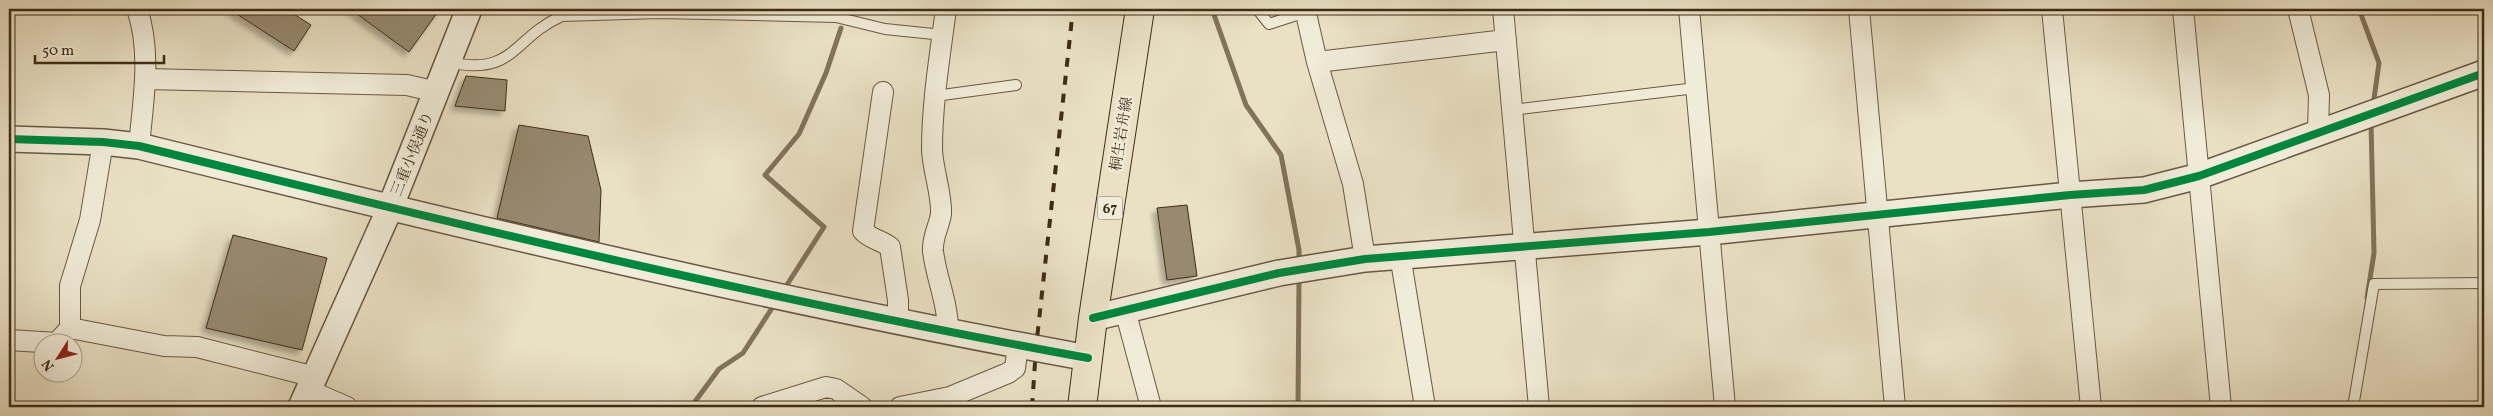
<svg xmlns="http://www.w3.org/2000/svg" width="2493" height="416" font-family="Vollkorn,'Noto Serif JP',serif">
<defs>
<filter id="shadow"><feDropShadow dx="-4.5" dy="4.5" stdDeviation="2.5" flood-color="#0004"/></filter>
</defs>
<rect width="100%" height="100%" fill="#eae1c5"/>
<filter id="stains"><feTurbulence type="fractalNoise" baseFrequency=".004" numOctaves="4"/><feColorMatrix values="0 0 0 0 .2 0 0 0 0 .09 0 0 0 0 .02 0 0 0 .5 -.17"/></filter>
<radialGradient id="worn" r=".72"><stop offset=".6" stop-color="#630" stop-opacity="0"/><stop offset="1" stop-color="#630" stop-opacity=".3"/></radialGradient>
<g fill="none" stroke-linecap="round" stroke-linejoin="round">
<!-- stream -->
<path stroke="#82735c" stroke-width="5" d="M1212,9L1246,105L1281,155L1299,250V262
M2359,9L2379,63L2373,106
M783,291L824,227L765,175L799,134L826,73L841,28
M2367,298L2374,253L2371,122
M691,407L719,369L743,353L776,302
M1298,407L1299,278"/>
</g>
<!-- building -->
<path fill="#978a71" stroke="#3e2c16" filter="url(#shadow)" d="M229,9H286L311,25L294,51Z
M350,9H440L409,52Z
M466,76L507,80L505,111L455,106Z
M519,125L588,136L601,190L599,242L497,218Z
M1187,205L1197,276L1167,280L1157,208Z
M233,235L327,258L302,350L206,328Z"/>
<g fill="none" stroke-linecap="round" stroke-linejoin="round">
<defs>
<path id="service" d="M1257,9L1269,24L1306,12
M448,62C515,77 512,38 562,16L659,13L836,17L885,29L943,35
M935,96L1016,85
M1511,110L1696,88
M2353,407L2374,284L2484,283"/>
<path id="minor" d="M137,9C152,52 143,102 139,146
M946,9C940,55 932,102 932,150C933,171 942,194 941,214C939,227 932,237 933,251C936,278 948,302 948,330
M1305,9L1317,62L1353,184L1365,259
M1503,9L1539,407
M1689,9L1725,407
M1859,9L1895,407
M2052,9L2091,407
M2183,9L2221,407
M2298,9L2319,95L2318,132
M1317,62L1506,40
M145,79L407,85L437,92
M883,92L863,231C870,239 881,240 890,247L898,300V320
M103,142L90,220L70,286V328L164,346L197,347L315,377
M1400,255L1425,407
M1125,310L1151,407
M9,340L57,343L70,328
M308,390L347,407
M762,407L826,387L836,389L862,407
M900,407L950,397L1008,373L1015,368L1018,345"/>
<path id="tertiary" d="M9,139L103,142L139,146C454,224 769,300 1088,358
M1093,318L1279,273L1365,259L1709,232L2070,195L2144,190L2199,176L2484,73
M301,407L390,208L469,9"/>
<path id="primary" d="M1082,407L1093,318L1140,9"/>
</defs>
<!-- service casing -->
<use href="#service" stroke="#695942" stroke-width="12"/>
<!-- minor casing -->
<use href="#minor" stroke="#695942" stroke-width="22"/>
<!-- tertiary casing -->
<use href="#tertiary" stroke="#695942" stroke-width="28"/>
<!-- primary casing -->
<use href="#primary" stroke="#3e2c16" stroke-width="30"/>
<!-- service -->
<use href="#service" stroke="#f1ecd9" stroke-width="10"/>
<!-- minor -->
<use href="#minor" stroke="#f1ecd9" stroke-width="20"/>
<!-- tertiary -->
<use href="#tertiary" stroke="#f1ecd9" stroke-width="25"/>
<!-- primary -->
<use href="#primary" stroke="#eae1c5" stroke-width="28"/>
<!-- rail -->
<path stroke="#3e2c16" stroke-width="4" stroke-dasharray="9 9" stroke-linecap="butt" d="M1032,407L1036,348L1073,9"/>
<defs>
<path id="cycleway" d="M9,139L103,142L139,146C454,224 769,300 1088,358
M1093,318L1279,273L1365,259L1709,232L2070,195L2144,190L2199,176L2484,73"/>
</defs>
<!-- cycleway casing -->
<use href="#cycleway" stroke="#f1ecd9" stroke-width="11"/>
<!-- cycleway -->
<use href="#cycleway" stroke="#00873e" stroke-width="8"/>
</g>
<g text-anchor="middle" stroke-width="4.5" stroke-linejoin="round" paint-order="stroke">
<!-- shield labels -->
<rect fill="#f1ecd9" stroke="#746650" stroke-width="1" x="1097.5" y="196.5" width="25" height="23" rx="4"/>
<g font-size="14" font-weight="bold" fill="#3e2c16">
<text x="1110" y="213">67</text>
</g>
<!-- street labels -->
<g font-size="15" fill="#3e2c16" stroke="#f1ecd9">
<text transform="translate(1121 134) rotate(-81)" y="5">桐生岩舟線</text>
<text transform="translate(412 154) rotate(-68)" y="5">三重小俣通り</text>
</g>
</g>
<!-- margin -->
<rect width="2493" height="416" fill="none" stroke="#eae1c5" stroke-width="30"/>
<rect x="10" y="10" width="2473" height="396" fill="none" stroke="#3e2c16" stroke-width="2.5"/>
<rect x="15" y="15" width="2463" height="386" fill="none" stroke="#3e2c16"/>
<!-- north arrow -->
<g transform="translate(58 358) rotate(234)"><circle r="24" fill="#f1ecd9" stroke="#a99f8b"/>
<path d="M0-4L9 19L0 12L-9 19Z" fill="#8f2418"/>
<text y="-8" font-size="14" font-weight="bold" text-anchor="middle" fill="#3e2c16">N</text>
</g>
<!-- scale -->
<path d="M35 55v8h129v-8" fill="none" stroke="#3e2c16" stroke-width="2.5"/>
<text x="42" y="55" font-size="15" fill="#3e2c16" stroke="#f1ecd9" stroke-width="4" paint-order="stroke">50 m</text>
<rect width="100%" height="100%" filter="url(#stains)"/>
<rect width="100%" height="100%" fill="url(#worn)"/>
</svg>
